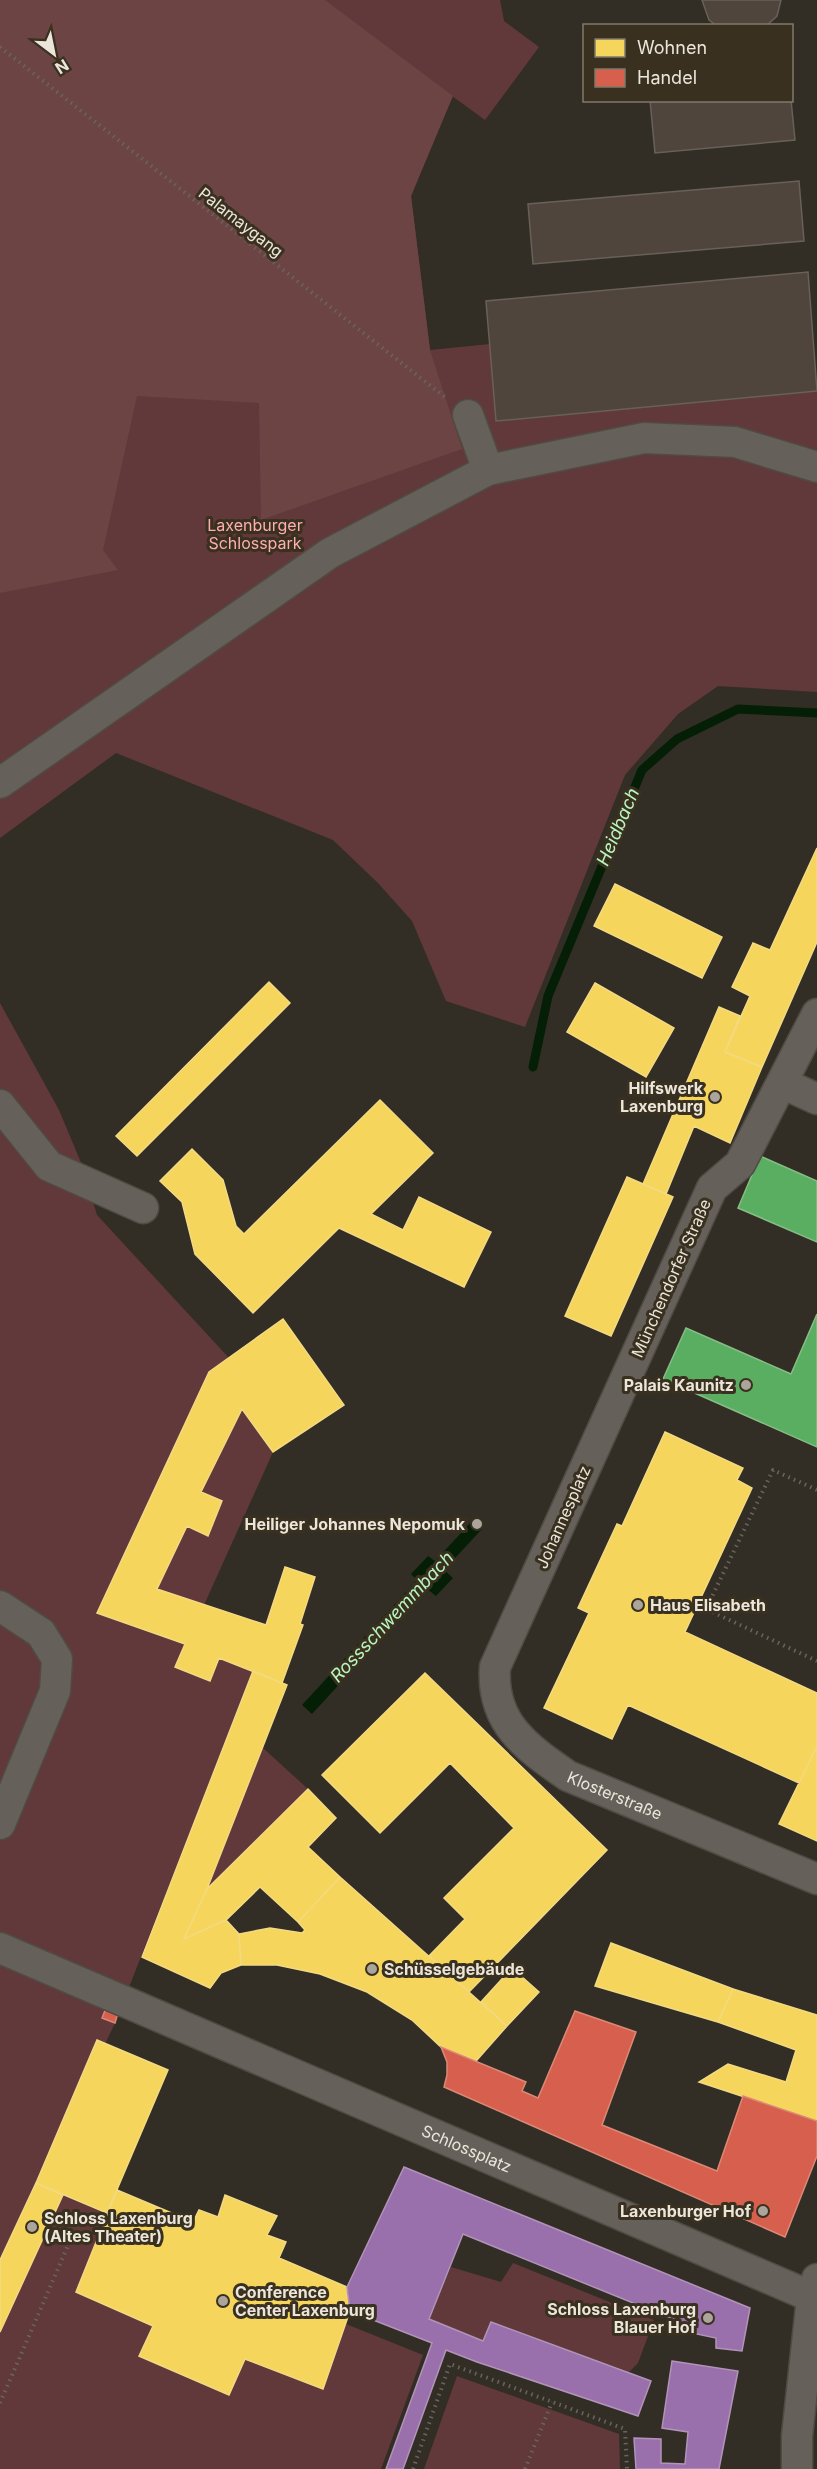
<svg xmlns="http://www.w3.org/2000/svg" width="817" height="2469" font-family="Inter,sans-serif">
<rect width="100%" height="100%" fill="#332e25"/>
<!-- green -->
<path fill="#61393a" d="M0,0H500L504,21L539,47L485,120L452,96L411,196L430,350L490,344L497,421L817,391V692L718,686L678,714L625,775L525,1027L446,1001L412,921L378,883L333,840L116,753L0,838Z
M0,1003L59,1110L82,1165L97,1215L229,1358L209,1372L97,1613L185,1644L176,1667L210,1681L219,1658L253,1671L115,2023L105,2044L97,2040L36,2183L107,2213L76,2292L153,2326L139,2356L229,2395L245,2359L323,2389L346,2324L423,2355L381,2469H0Z
M242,1409L273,1452L204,1605L157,1589L187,1526L208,1536L222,1501L201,1492Z
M263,1748L308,1789L207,1889Z
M513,2263L654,2320L638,2363L629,2372L491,2323L483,2341L429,2319L451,2267L501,2282Z
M457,2376L619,2434L620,2469H424Z"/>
<!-- forest -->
<path fill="#6d4444" d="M0,0H325L453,96L411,196L430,350L462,449L261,520L259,403L137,396L103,550L118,570L0,593Z"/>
<!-- water -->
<path fill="#051f07" d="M473,1520L482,1529L444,1570L453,1578L436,1596L427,1589L312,1714L302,1705L417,1580L411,1574L428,1556L435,1561Z"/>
<!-- homes -->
<path fill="#f6d55c" stroke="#f3da82" stroke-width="1.5" d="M817,848V942L762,1067L725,1052L750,996L732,987L753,943L770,950Z
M615,884L722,937L702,978L594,926Z
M269,982L290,1003L137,1156L116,1136Z
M595,983L674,1028L646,1077L567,1032Z
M719,1007L740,1016L725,1052L762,1067L730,1143L694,1126L666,1194L643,1184Z
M380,1100L433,1153L371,1214L403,1230L419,1197L491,1232L464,1287L339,1228L253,1313L195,1254L182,1202L160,1181L192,1149L223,1180L236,1226L244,1234Z
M627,1177L673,1197L611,1336L565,1316Z
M283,1319L344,1405L273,1452L242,1409L201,1492L222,1501L208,1536L187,1526L157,1589L266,1625L285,1567L315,1577L300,1624L303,1625L282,1683L219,1658L210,1681L175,1667L185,1644L97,1613L209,1372Z
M665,1432L743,1468L737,1480L752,1488L685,1632L817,1693V1746L799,1783L628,1705L612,1739L544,1708L589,1613L578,1608L617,1524L622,1526Z
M253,1671L287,1685L207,1889L184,1939L226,1920L239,1934L241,1965L221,1973L210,1988L142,1957Z
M425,1673L607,1850L469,1992L429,1956L465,1919L444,1898L514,1828L450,1763L380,1833L322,1775Z
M817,1746V1841L779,1824Z
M308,1789L336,1818L308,1847L340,1877L298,1922L260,1887L226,1920L184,1939L207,1889Z
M340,1877L507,2026L476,2061L441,2047L412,2020L367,1992L320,1974L277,1965H241L239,1934L270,1928L302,1933L305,1930L298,1922Z
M611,1943L733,1989L718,2022L595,1986Z
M512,1968L539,1992L507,2026L481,2002Z
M733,1989L817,2015V2121L699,2082L728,2064L786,2082L796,2050L718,2022Z
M97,2040L168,2070L107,2213L36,2183Z
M36,2183L63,2195L0,2332V2260Z
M117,2190L193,2222L199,2210L218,2217L225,2195L277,2216L267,2235L286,2242L279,2258L347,2287L350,2311L323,2389L245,2359L229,2395L139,2356L153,2326L76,2292Z"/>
<!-- shops -->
<path fill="#d6604d" stroke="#dc8877" stroke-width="1.5" d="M106,2008L118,2013L115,2023L102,2018Z
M575,2011L636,2032L602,2125L717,2171L743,2096L817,2121V2156L785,2237L444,2087L447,2075V2062L441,2047L526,2082L522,2091L538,2098Z"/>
<!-- offices -->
<path fill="#9970ab" stroke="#b293b9" stroke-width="1.5" d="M404,2167L750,2308L742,2351L716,2348V2338L673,2329L675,2320L463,2234L429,2319L483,2341L491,2322L651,2381L638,2416L477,2362L446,2350L403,2469H386L432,2343L350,2311L347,2287Z
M672,2361L738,2371L719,2469H636L634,2438L661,2439V2463L685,2464L688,2432L662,2428Z"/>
<!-- public -->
<path fill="#5aae61" stroke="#86be85" stroke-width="1.5" d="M760,1156L817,1181V1242L738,1208Z
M817,1314V1447L663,1379L686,1328L791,1374Z"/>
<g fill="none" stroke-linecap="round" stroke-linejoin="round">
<!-- stream -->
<path stroke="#051f07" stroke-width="9" d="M533,1067L548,996L642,770L677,739L738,709L817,713"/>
</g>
<!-- building -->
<path fill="#4f453c" stroke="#67615a" stroke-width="1.5" d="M702,0H781L777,16L766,26H717L709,20Z
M650,100H791L795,140L655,153Z
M799,181L804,241L533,264L528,204Z
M808,272L817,391L496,421L486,301Z"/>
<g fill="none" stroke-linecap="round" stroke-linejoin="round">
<defs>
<g id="minor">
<path d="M468,415L488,470"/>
<path d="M0,783L330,553L488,470L644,438L735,442L817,467"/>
<path id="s1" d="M817,1014L740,1164L712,1188L495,1667C491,1723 526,1747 568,1776L817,1879"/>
<path d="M782,1083L817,1099"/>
<path d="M0,1105L49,1166L143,1208"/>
<path d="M0,1606L41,1633L57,1659L55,1691L0,1824"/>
<path id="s2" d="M0,1948L817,2299"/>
<path d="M797,2469V2436L812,2298L817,2279"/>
</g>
</defs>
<!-- minor casing -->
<use href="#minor" stroke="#504b43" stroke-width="33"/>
<!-- path -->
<path stroke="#69645e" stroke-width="4" stroke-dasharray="1.5 4.5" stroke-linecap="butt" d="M0,47L446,398
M817,1490L773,1470L706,1609L817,1661
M0,2403L79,2220
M413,2469L450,2364L625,2429L627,2469
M525,2469L552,2402"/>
<!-- minor -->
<use href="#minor" stroke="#656059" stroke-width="30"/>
</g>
<!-- markers -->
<g fill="#aba59b" stroke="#39301f" stroke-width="2">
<circle cx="715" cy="1097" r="6"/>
<circle cx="746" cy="1385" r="6"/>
<circle cx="477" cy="1524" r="6"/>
<circle cx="638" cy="1605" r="6"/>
<circle cx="372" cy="1969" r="6"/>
<circle cx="763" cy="2211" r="6"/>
<circle cx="32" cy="2227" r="6"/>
<circle cx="223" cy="2301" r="6"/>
<circle cx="708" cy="2318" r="6"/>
</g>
<g text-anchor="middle" stroke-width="6" stroke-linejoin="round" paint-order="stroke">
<!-- street labels -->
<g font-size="16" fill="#ebe5da" stroke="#39301f">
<text transform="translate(241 222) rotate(38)" y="6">Palamaygang</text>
<text transform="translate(671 1278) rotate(-66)" y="6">Münchendorfer Straße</text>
<text transform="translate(563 1517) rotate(-66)" y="6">Johannesplatz</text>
<text dy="6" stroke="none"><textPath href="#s1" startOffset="921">Klosterstraße</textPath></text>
<text dy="6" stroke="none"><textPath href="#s2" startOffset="508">Schlossplatz</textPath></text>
</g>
<!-- park labels -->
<g font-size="16" fill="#ffaeb0" stroke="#39301f">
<text x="255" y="531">Laxenburger<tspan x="255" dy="18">Schlosspark</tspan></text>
</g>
<!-- poi labels -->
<g font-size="16" font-weight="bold" fill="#ebe5da" stroke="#39301f" text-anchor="end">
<text x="703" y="1094">Hilfswerk<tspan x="703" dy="18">Laxenburg</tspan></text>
<text x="734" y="1391">Palais Kaunitz</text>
<text x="465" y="1530">Heiliger Johannes Nepomuk</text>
<text x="650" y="1611" text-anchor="start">Haus Elisabeth</text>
<text x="384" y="1975" text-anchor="start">Schüsselgebäude</text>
<text x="751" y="2217">Laxenburger Hof</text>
<text x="44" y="2224" text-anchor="start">Schloss Laxenburg<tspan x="44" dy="18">(Altes Theater)</tspan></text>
<text x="235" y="2298" text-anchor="start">Conference<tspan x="235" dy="18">Center Laxenburg</tspan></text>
<text x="696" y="2315">Schloss Laxenburg<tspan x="696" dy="18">Blauer Hof</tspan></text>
</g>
<!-- water labels -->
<g font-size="18" font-style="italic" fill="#b8f6c1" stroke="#39301f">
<text transform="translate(618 827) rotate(-67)" y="6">Heidbach</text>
<text transform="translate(392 1617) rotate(-47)" y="6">Rossschwemmbach</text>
</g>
</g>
<!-- legend -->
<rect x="583" y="24" width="210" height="78" fill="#39301f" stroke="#80786a" stroke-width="1.5"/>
<rect x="595" y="39" width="30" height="18" fill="#f6d55c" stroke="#80786a" stroke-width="1.5"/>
<text x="637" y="54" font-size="18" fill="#ebe5da">Wohnen</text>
<rect x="595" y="69" width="30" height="18" fill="#d6604d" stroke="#80786a" stroke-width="1.5"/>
<text x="637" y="84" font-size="18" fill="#ebe5da">Handel</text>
<!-- north arrow -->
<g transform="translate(54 54) rotate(148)" stroke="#39301f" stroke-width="4.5" paint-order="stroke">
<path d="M0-4.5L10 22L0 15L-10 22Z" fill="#ebe5da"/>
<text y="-9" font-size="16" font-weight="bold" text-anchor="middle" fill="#ebe5da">N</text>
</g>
</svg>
